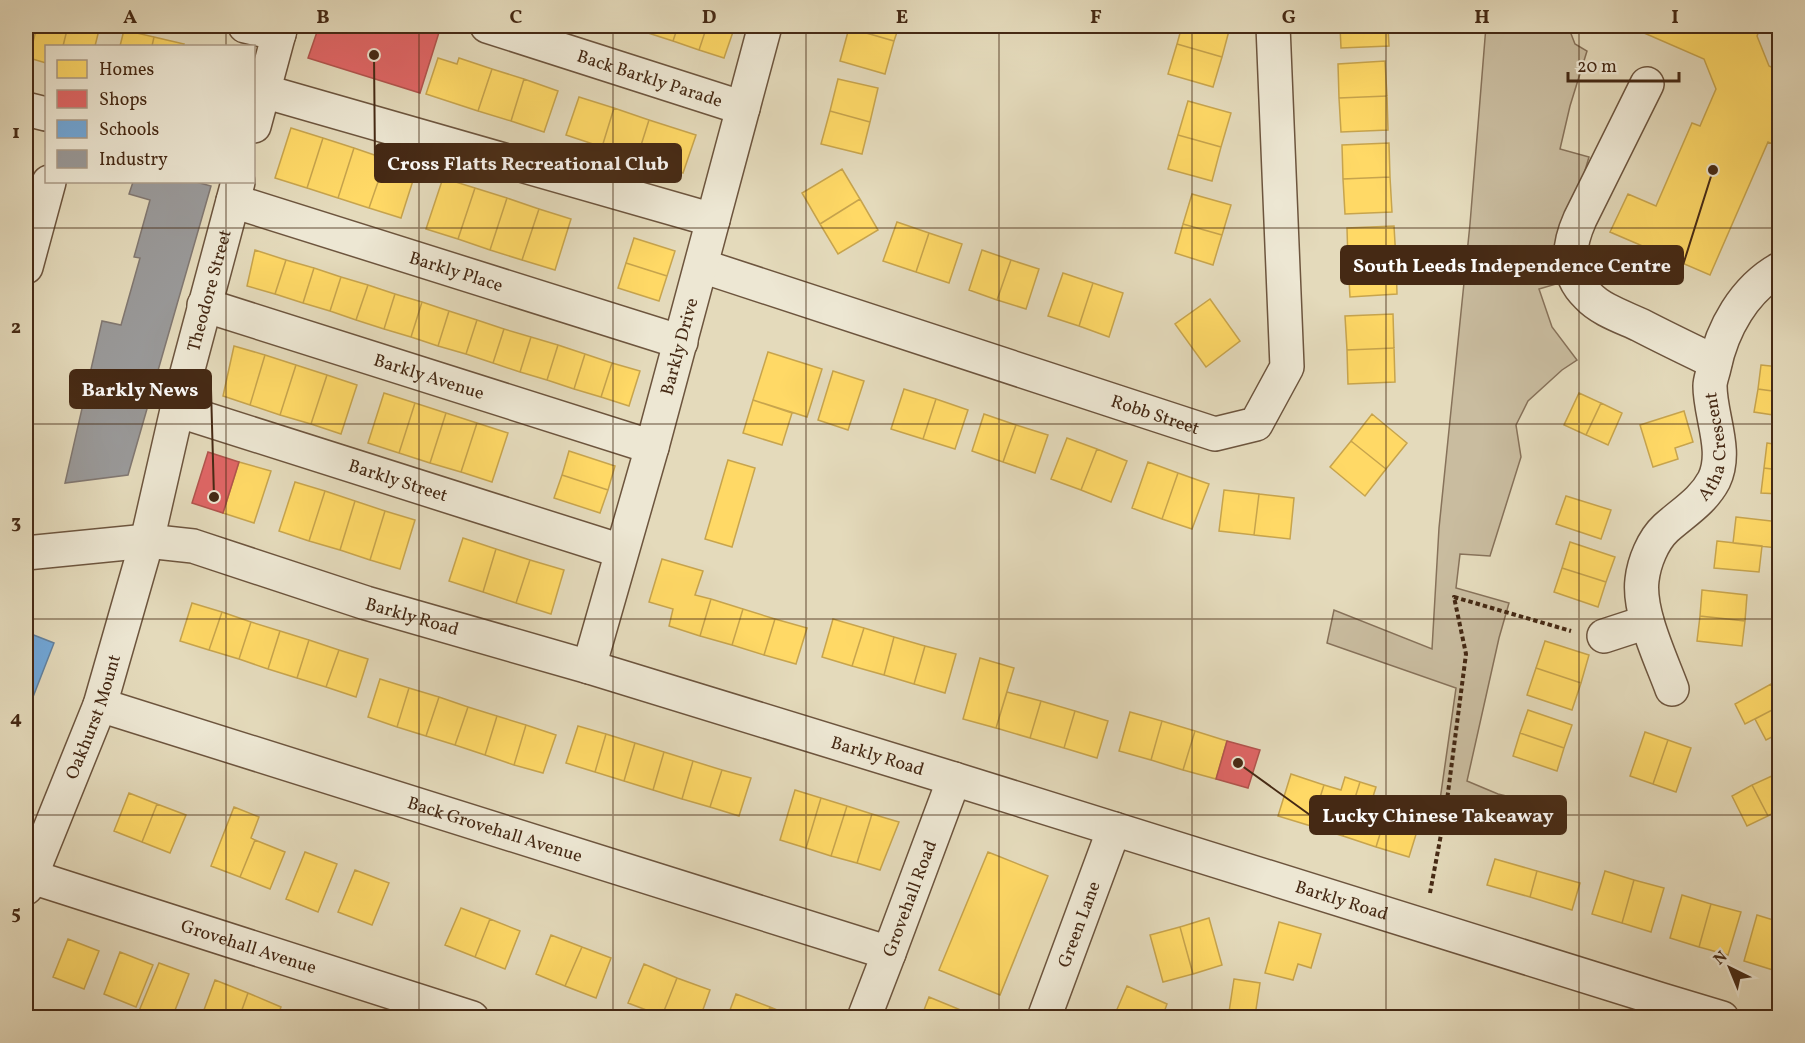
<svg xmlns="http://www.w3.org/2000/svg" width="1805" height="1043" font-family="Vollkorn,serif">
<rect width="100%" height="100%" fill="#e4dabb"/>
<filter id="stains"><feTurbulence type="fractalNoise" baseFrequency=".00333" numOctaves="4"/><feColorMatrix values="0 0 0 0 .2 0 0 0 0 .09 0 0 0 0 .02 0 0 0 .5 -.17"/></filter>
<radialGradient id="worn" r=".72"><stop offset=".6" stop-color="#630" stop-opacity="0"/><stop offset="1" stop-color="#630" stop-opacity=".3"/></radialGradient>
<!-- green -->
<path fill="#c9bc9f" stroke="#87725a" stroke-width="1.5" d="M1486,26H1568L1575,44L1587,51L1570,106L1560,149L1589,157L1570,221L1563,282L1539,289L1552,327L1577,360L1562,370L1528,401L1516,425L1521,457L1490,556L1460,554L1456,588L1509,603L1499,638L1467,781L1498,794L1548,806L1546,833L1437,821L1456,688L1327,643L1334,610L1432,649L1439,528L1470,224Z"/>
<!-- homes -->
<path fill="#ffd966" stroke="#c7a44d" stroke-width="1.5" d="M26,26H37L29,58H26Z
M37,26H68L63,46H46V63L29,58Z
M68,26H100L95,46H63Z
M650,26H678L673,41L648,33Z
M678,26H707L699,50L673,41Z
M707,26H735L724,58L699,50Z
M850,26H899L894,41L849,28Z
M1182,26L1230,27L1222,57L1177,44Z
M1340,26H1388L1389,46L1341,48Z
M1628,26H1761L1757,36L1769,66L1780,71V147L1768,142L1710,275L1610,232L1628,194L1656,206L1692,123L1700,126L1716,89L1704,59Z
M849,28L894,41L885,74L840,61Z
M124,30L154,37L152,46H120Z
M154,37L184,44L183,46H152Z
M1177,44L1222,57L1213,87L1168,74Z
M438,58L457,64L459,58L492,69L478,111L426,94Z
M1385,61L1387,96L1339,98L1338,64Z
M492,69L524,79L511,121L478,111Z
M524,79L558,91L544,132L511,121Z
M838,79L878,88L870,122L830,111Z
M1387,96L1388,130L1341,132L1339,98Z
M579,97L614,108L602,147L566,135Z
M1188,101L1231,113L1221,147L1178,135Z
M614,108L649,120L637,158L602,147Z
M830,111L870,122L862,154L821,144Z
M649,120L696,135L683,173L637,158Z
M291,128L323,138L307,188L275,178Z
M1178,135L1221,147L1212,181L1168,169Z
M323,138L354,148L338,198L307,188Z
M1389,143L1390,177L1343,179L1342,145Z
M354,148L386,159L369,208L338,198Z
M386,159L417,168L401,218L369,208Z
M842,169L860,199L820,224L802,193Z
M1390,177L1392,212L1345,214L1343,179Z
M443,178L475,188L458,239L426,229Z
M475,188L507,198L490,250L458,239Z
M1192,194L1231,205L1222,235L1183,224Z
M507,198L539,209L522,260L490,250Z
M860,199L878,230L838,254L820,224Z
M539,209L571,219L555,270L522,260Z
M897,222L929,233L916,272L883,261Z
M1183,224L1222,235L1213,265L1175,253Z
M1394,226L1396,260L1348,262L1347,228Z
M929,233L962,244L949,283L916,272Z
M634,238L675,251L667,276L626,263Z
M255,250L286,260L275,294L247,286Z
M982,250L1011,260L997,300L969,290Z
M286,260L314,268L303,303L275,294Z
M1011,260L1039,269L1026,309L997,300Z
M1396,260L1397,294L1350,297L1348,262Z
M626,263L667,276L659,301L618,288Z
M314,268L341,277L330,311L303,303Z
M1063,273L1093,283L1079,326L1048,316Z
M341,277L368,285L356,320L330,311Z
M1093,283L1123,293L1109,337L1079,326Z
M368,285L395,294L384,329L356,320Z
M395,294L422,302L411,337L384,329Z
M1210,299L1240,341L1206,367L1175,324Z
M422,302L449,311L438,346L411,337Z
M449,311L477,320L466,354L438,346Z
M1393,314L1394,348L1347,350L1345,316Z
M477,320L504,329L493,363L466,354Z
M504,329L531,337L520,372L493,363Z
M531,337L558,345L547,380L520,372Z
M558,345L585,354L574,389L547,380Z
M234,346L265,355L250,405L223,396Z
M1394,348L1395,382L1348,384L1347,350Z
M768,352L822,369L807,417L753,400Z
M585,354L612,363L601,397L574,389Z
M265,355L296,365L280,415L250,405Z
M612,363L640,371L629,406L601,397Z
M296,365L327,375L311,424L280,415Z
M1761,365L1780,367V392L1758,389Z
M833,371L864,381L848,430L818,420Z
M327,375L357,385L341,434L311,424Z
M904,389L936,399L923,439L891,429Z
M1758,389L1780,392V416L1754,412Z
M384,393L415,403L399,453L368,443Z
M1579,393L1601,403L1586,435L1564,425Z
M936,399L968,410L955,449L923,439Z
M753,400L792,413L782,445L743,433Z
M415,403L446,413L430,463L399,453Z
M1601,403L1622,413L1608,445L1586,435Z
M1684,411L1693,442L1675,448L1678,459L1653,467L1640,425Z
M446,413L477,423L461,472L430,463Z
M984,414L1016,425L1003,462L972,451Z
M1372,414L1407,443L1386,469L1351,441Z
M477,423L508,433L492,482L461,472Z
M1016,425L1048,435L1035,473L1003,462Z
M1067,438L1097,449L1081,490L1051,479Z
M1351,441L1386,469L1365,496L1330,467Z
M1767,443L1780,445V470L1764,468Z
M1097,449L1127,461L1111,502L1081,490Z
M569,451L615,466L608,490L562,475Z
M728,460L755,468L732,547L705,539Z
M239,462L271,471L254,523L223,513Z
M1148,462L1178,473L1162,519L1132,508Z
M1764,468L1780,470V494L1761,493Z
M1178,473L1209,484L1192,529L1162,519Z
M562,475L608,490L600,513L554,498Z
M295,482L325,491L309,541L279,531Z
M1224,490L1259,494L1254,535L1219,531Z
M325,491L355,501L340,550L309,541Z
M1259,494L1294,498L1290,539L1254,535Z
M1566,496L1611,510L1601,539L1556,524Z
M355,501L385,511L370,560L340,550Z
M385,511L415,520L400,569L370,560Z
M1736,517L1780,522L1777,548L1733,543Z
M463,538L496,549L483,592L449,581Z
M1717,541L1762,546L1759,572L1714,568Z
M1570,542L1615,557L1606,582L1562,568Z
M496,549L530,560L516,603L483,592Z
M662,559L703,571L695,595L711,599L700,636L669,626L673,609L649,602Z
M530,560L564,570L551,614L516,603Z
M1562,568L1606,582L1598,607L1554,592Z
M1702,590L1747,595L1745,621L1700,616Z
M711,599L743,609L732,645L700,636Z
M192,603L222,612L209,650L180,641Z
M743,609L775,619L764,655L732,645Z
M222,612L251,622L239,659L209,650Z
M1700,616L1745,621L1742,646L1697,641Z
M775,619L807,628L796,664L764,655Z
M833,619L864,628L852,666L822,657Z
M251,622L280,631L268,669L239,659Z
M864,628L894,637L884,675L852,666Z
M280,631L309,640L297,678L268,669Z
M894,637L925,646L914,684L884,675Z
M309,640L339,650L326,687L297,678Z
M1545,641L1589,655L1581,683L1536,668Z
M925,646L956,654L945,693L914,684Z
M339,650L368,659L356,697L326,687Z
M980,658L1014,668L996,728L963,719Z
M1536,668L1581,683L1572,710L1527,695Z
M380,679L409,688L397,727L368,717Z
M1771,684L1780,700V706L1745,724L1735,704Z
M409,688L439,697L426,736L397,727Z
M1007,692L1041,701L1030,738L996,728Z
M439,697L468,707L455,745L426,736Z
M1041,701L1075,711L1064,748L1030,738Z
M1780,706V733L1766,740L1755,719Z
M468,707L497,716L485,755L455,745Z
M1528,710L1572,725L1564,748L1520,733Z
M1075,711L1108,721L1097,758L1064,748Z
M1130,712L1162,721L1151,760L1119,751Z
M497,716L526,725L514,765L485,755Z
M1162,721L1195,731L1183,770L1151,760Z
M526,725L556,735L543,773L514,765Z
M578,726L606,734L595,772L566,763Z
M1195,731L1227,741L1216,779L1183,770Z
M1645,732L1668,740L1653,784L1630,776Z
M1520,733L1564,748L1557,771L1513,756Z
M606,734L635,743L624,781L595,772Z
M1668,740L1691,748L1676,792L1653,784Z
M635,743L664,752L653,790L624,781Z
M664,752L693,761L682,799L653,790Z
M693,761L722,770L710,807L682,799Z
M722,770L751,778L739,816L710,807Z
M1291,774L1324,785L1311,826L1278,816Z
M1774,775L1780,787V809L1768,816L1752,785Z
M1345,777L1360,782L1343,836L1311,826L1324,785L1341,790Z
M1360,782L1376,787L1372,800L1389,805L1376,847L1343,836Z
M1752,785L1768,816L1747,826L1732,796Z
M795,790L821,798L806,848L780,840Z
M129,793L157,804L142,842L114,831Z
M821,798L847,806L831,856L806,848Z
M157,804L186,815L170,853L142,842Z
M1389,805L1422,815L1409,857L1376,847Z
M847,806L872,814L857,863L831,856Z
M234,807L259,817L251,838L255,840L240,877L211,866Z
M872,814L899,822L880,870L857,863Z
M255,840L285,852L270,889L240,877Z
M305,852L337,864L318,912L286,899Z
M988,852L1048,876L1000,995L939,970Z
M1495,859L1537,871L1530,897L1487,885Z
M355,870L389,883L372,925L338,912Z
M1537,871L1580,883L1572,910L1530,897Z
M1605,871L1634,880L1622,923L1592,914Z
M1634,880L1664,888L1651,932L1622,923Z
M1682,895L1711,904L1699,947L1670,938Z
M1711,904L1741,912L1728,955L1699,947Z
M461,908L490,919L475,957L445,945Z
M1757,915L1780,922V946L1773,970L1744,961Z
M1209,918L1222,965L1193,974L1180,927Z
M490,919L520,931L505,969L475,957Z
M1279,922L1321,934L1311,968L1298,964L1293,980L1265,973Z
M1180,927L1193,974L1163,982L1150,935Z
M551,935L582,947L565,986L536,974Z
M68,939L99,951L84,989L53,977Z
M582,947L611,958L596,998L565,986Z
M120,952L153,965L136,1007L104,994Z
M159,963L189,974L172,1018H156L139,1011Z
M644,964L677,978L662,1016L628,1003Z
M677,978L710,990L700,1018L662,1016Z
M1234,979L1260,983L1255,1016L1229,1012Z
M215,980L248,993L239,1018H201Z
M1127,986L1167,1004L1162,1018H1124L1115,1014Z
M248,993L281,1007L277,1018H239Z
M736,994L770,1007L766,1018H727Z
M929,997L980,1018H921Z
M770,1007L796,1018H766Z"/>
<!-- shops -->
<path fill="#e06666" stroke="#b2544d" stroke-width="1.5" d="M319,26H441L420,93L308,58Z
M208,452L239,462L223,513L192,503Z
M1227,741L1260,750L1248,788L1216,779Z"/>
<!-- schools -->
<path fill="#6fa8dc" stroke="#6282a0" stroke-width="1.5" d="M26,632L54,643L26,715Z"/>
<!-- industry -->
<path fill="#999" stroke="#807771" stroke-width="1.5" d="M133,182H196L211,186L128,475L65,483L102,321L121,325L140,258L134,257L150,200L129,194Z"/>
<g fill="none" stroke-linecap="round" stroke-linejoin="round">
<defs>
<g id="minor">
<path d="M245,26L279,34"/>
<path id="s1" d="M487,26L743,108"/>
<path d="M1647,84L1580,219C1568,246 1564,273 1588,296C1601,310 1623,317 1640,325C1665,338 1690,350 1715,362"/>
<path d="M263,91L713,220"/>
<path d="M26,109L46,114"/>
<path d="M254,126L281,26"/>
<path id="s2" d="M233,201L681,342"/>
<path id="s3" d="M702,266L1215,434L1256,424L1287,367L1273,26"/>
<path d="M26,267L49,182"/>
<path id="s4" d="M204,305L652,447"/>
<path id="s5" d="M177,410L621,551"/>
<path id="s6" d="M26,553L147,541L193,546L366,603L589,667L954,779L1662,1000L1722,1018"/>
<path d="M1604,636L1647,622"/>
<path id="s7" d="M589,667L652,447L765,26"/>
<path id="s8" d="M1672,689C1661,659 1638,612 1642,580C1644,562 1653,540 1666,528C1684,512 1703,501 1714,480C1728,451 1710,416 1710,386C1710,380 1713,373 1714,368C1722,329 1744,289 1780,269"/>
<path id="s9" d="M100,705L889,953"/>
<path id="s10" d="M26,875L472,1018"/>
<path id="s11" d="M26,888L100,705L147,541L177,410L238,182"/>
<path id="s12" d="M864,1018L889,953L954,779"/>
<path id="s13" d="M1044,1018L1114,829"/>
</g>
</defs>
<!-- minor casing -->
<use href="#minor" stroke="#6d553e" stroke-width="36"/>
<!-- path -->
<path stroke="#452914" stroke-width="4" stroke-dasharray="4.5 3" stroke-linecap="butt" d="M1780,633L1773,643L1780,647
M1430,893L1446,808L1466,654L1454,597L1571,631"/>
<!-- minor -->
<use href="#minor" stroke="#ede7d3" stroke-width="33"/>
</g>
<!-- grid -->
<path fill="none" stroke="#452914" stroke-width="1.5" stroke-opacity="0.55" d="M226,26V46M419,26V1018M613,26V1018M806,26V1018M999,26V1018M1192,26V1018M1386,26V1018M1579,26V1018M226,182V1018M26,228H1780M26,424H1780M26,619H1780M26,815H1780"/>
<g text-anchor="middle" stroke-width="6" stroke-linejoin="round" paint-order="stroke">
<!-- street labels -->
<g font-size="18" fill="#452914" stroke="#ede7d3">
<text dy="6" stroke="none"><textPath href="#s1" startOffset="171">Back Barkly Parade</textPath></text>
<text dy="6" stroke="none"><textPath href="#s2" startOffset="234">Barkly Place</textPath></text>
<text dy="6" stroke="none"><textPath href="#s11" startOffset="626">Theodore Street</textPath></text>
<text dy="6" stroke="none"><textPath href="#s7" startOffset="333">Barkly Drive</textPath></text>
<text dy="6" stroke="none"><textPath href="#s4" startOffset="236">Barkly Avenue</textPath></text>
<text dy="6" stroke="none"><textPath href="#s3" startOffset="477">Robb Street</textPath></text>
<text dy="6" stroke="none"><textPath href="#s8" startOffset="274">Atha Crescent</textPath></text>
<text dy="6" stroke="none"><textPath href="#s5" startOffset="232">Barkly Street</textPath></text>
<text dy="6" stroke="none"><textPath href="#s6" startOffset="398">Barkly Road</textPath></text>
<text dy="6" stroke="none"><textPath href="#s11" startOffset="184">Oakhurst Mount</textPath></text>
<text dy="6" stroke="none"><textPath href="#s6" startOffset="884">Barkly Road</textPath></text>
<text dy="6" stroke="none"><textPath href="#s9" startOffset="414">Back Grovehall Avenue</textPath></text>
<text dy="6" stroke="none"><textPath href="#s12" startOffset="128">Grovehall Road</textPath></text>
<text dy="6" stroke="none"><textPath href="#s6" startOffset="1370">Barkly Road</textPath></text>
<text dy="6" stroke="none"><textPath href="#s13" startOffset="100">Green Lane</textPath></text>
<text dy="6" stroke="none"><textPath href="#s10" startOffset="234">Grovehall Avenue</textPath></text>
</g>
</g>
<!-- callouts -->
<path fill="none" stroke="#452914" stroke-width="2" d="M374 55L375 163M1713 170L1683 265M214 497L211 389M1238 763L1310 815"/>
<g fill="#452914" stroke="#ede7d3" stroke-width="2">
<circle cx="374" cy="55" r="6"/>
<circle cx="1713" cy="170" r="6"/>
<circle cx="214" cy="497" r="6"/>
<circle cx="1238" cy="763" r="6"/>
</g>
<g fill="#452914" stroke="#452914" stroke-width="2">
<rect x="375" y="144" width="306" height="38" rx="6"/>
<rect x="1341" y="246" width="342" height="38" rx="6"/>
<rect x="70" y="370" width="141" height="38" rx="6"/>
<rect x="1310" y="796" width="256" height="38" rx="6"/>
</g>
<g font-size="20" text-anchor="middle" font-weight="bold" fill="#fff">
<text x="528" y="170">Cross Flatts Recreational Club</text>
<text x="1512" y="272">South Leeds Independence Centre</text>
<text x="140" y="396">Barkly News</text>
<text x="1438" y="822">Lucky Chinese Takeaway</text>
</g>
<!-- margin -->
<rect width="1805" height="1043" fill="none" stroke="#e4dabb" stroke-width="66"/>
<!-- legend -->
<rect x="45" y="45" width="210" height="138" fill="#ede7d3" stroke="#aa9b87" stroke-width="1.5"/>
<rect x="57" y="60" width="30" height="18" fill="#ffd966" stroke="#aa9b87" stroke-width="1.5"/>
<text x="99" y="75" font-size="18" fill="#452914">Homes</text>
<rect x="57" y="90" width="30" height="18" fill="#e06666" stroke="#aa9b87" stroke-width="1.5"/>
<text x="99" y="105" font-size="18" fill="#452914">Shops</text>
<rect x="57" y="120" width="30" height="18" fill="#6fa8dc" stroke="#aa9b87" stroke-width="1.5"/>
<text x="99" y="135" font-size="18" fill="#452914">Schools</text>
<rect x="57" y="150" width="30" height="18" fill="#999999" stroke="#aa9b87" stroke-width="1.5"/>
<text x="99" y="165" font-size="18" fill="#452914">Industry</text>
<!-- north arrow -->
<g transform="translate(1730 968) rotate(317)" stroke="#ede7d3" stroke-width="4.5" paint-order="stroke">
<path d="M0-4.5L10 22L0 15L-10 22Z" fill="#452914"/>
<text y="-9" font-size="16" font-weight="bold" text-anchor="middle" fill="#452914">N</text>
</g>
<!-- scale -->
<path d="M1568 72v9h111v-9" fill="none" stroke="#452914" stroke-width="3"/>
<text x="1577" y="72" font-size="18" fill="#452914" stroke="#ede7d3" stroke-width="4.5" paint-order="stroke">20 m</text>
<rect x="33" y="33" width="1739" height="977" fill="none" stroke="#452914" stroke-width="2"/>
<g font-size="20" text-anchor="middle" font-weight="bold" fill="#452914">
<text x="130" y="23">A</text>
<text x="323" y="23">B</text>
<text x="516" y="23">C</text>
<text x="709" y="23">D</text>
<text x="902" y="23">E</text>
<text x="1096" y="23">F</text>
<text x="1289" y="23">G</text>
<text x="1482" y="23">H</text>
<text x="1675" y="23">I</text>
<text x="16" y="138">1</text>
<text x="16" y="333">2</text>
<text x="16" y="528">3</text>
<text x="16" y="724">4</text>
<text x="16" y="919">5</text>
</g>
<rect width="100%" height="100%" filter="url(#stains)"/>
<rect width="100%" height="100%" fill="url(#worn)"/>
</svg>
